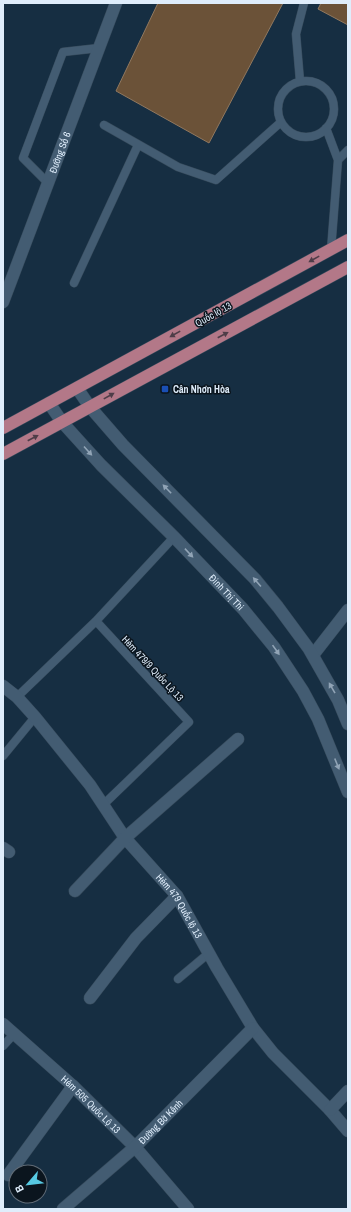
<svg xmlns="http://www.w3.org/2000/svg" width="351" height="1212" font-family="'Archivo Narrow',sans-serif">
<rect width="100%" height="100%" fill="#162e42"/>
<!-- building -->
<path fill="#6b5238" stroke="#90785f" d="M158,3H283L209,143L116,91Z
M321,3H348V25L318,9Z"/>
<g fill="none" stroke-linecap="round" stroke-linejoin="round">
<defs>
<path id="service" d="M300,81L296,34L304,3
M278 109a28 28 0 1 1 56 0a28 28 0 1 1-56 0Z
M104,125L178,167L216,180L281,122
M326,128L338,160L331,250
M338,160L348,150
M48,183L23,158L63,52L99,48
M74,283L138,145
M96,621L174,537
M17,697L96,621L189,722L103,805
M3,756L35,717
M178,979L209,953
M3,1046L14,1034"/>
<g id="minor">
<path id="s1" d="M3,302L116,3"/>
<path d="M313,655L348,610"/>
<path id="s2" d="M3,686L17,697L35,717L90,785L125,838L177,896L217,968L253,1028L273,1053L330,1110L348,1131"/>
<path d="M3,848L9,852"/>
<path d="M75,891L125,838L238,739"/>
<path d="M90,998L136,938L177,896"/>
<path id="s3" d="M3,1024L73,1086L135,1147L188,1209"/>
<path d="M330,1110L348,1091"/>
<path d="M8,1175L73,1086"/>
<path id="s4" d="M63,1209L135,1147L253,1028"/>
</g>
<g id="tertiary">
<path d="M77,388L90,407L123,445L255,579L278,607L309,649L338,700L348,724"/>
<path id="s5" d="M49,403L62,422L101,465L174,537L243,609L274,647L303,691L318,719L348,792"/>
</g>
<path id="trunk" d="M3,428L348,240
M3,454L348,267"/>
</defs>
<!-- service casing -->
<use href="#service" stroke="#364a5b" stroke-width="9"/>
<!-- minor casing -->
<use href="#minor" stroke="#364a5b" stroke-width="13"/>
<!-- tertiary casing -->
<use href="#tertiary" stroke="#364a5b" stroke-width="13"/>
<!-- trunk casing -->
<use href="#trunk" stroke="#364a5b" stroke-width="13"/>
<!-- service -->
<use href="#service" stroke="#435c72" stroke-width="8"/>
<!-- minor -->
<use href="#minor" stroke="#435c72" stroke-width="12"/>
<!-- tertiary -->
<use href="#tertiary" stroke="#435c72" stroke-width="12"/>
<!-- trunk -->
<use href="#trunk" stroke="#b37888" stroke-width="12"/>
</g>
<!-- one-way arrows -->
<defs><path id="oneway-solid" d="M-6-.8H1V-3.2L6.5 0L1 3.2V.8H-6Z"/></defs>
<g fill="#4e3d48">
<use href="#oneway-solid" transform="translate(314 259) rotate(151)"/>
<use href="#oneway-solid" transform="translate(175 334) rotate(151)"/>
<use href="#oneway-solid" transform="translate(223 335) rotate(-28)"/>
<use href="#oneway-solid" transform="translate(109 396) rotate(-29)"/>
<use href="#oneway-solid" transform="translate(33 438) rotate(-28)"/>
</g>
<g fill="#91a4b6">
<use href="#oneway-solid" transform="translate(88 451) rotate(48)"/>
<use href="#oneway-solid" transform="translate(167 489) rotate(-134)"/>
<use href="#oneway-solid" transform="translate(189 553) rotate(47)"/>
<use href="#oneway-solid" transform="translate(257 582) rotate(-131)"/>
<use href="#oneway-solid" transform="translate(276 650) rotate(55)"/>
<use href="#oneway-solid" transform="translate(332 688) rotate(-120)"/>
<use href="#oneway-solid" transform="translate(337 764) rotate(68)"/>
</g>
<!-- markers -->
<rect fill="#1a4fb4" stroke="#0b151e" stroke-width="1.5" x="161" y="385" width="8" height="8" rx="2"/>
<g text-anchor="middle" stroke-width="3" stroke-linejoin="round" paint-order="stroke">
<!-- street labels -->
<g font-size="10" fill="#dfedfb" stroke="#0b151e">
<text dy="4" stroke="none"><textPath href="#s1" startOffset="160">Đường Số 6</textPath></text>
<text transform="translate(213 314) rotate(-29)" y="4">Quốc lộ 13</text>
<text dy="4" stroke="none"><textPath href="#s5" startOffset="260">Đinh Thị Thi</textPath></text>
<text transform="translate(153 668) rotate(47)" y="4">Hẻm 479/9 Quốc Lộ 13</text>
<text dy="4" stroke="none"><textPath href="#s2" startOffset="283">Hẻm 479 Quốc lộ 13</textPath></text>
<text dy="4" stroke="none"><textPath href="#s3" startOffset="119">Hẻm 505 Quốc Lộ 13</textPath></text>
<text dy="4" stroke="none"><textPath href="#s4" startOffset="131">Đường Bờ Kênh</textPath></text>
</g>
<!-- poi labels -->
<g font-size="10" font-weight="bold" fill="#dfedfb" stroke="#0b151e" text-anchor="start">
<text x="173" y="393">Cân Nhơn Hòa</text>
</g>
</g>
<!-- border -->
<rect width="351" height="1212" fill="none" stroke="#dfedfb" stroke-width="8"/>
<!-- north arrow -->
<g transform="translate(28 1184) rotate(242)"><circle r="19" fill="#0b151e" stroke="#606b76"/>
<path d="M0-3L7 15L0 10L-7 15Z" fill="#57c9e2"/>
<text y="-6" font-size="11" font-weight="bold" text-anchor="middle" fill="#dfedfb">B</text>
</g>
</svg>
